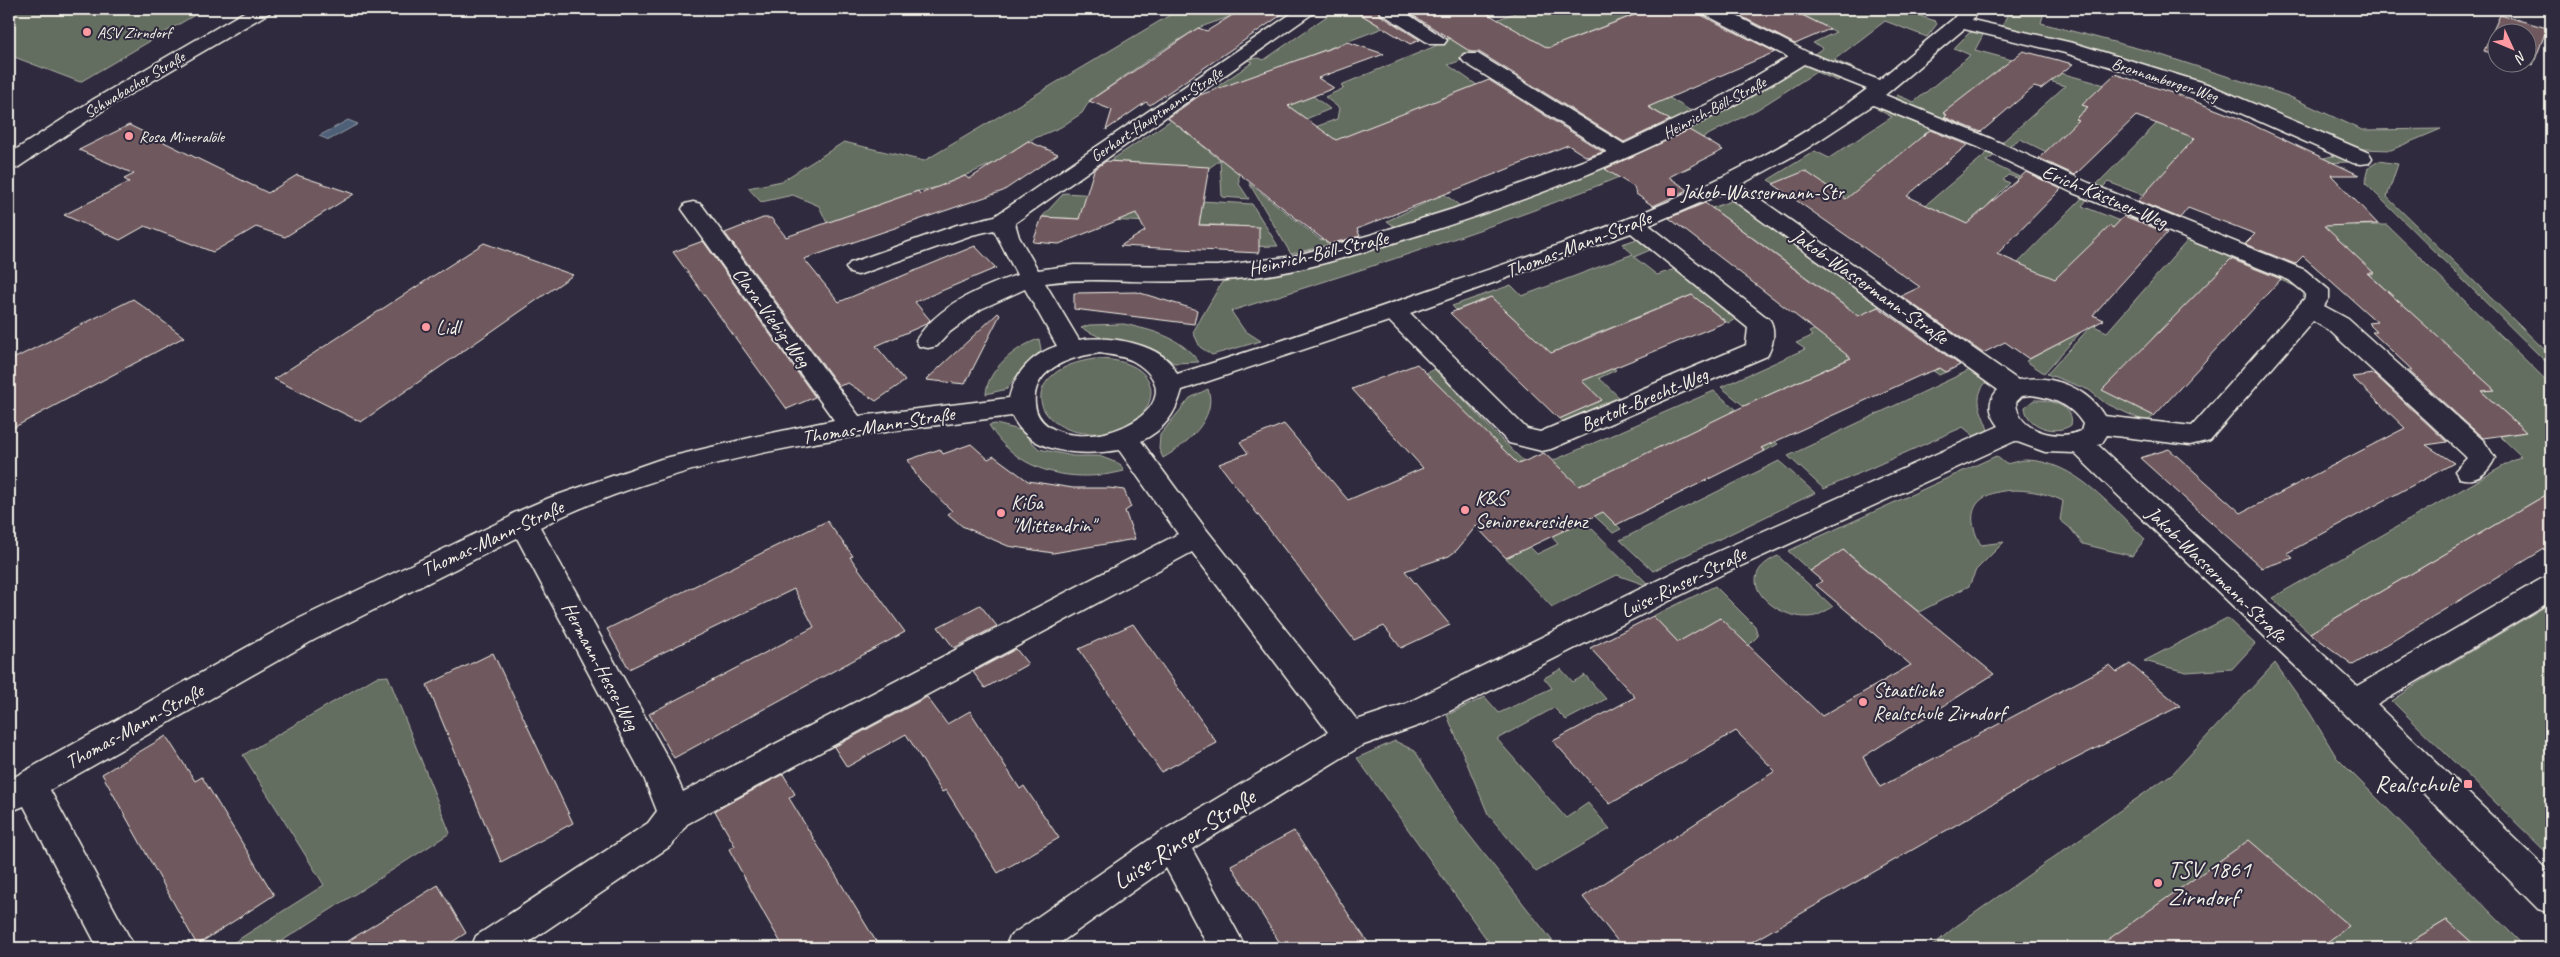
<svg xmlns="http://www.w3.org/2000/svg" width="2560" height="957" font-family="Caveat,sans-serif">
<rect width="100%" height="100%" fill="#2f2a3d"/>
<filter id="ink" filterUnits="userSpaceOnUse"><feTurbulence type="fractalNoise" baseFrequency=".02" numOctaves="2"/><feDisplacementMap in="SourceGraphic" scale="10" xChannelSelector="R" yChannelSelector="G"/><feConvolveMatrix kernelMatrix="1 2 1 2 8 2 1 2 1" color-interpolation-filters="sRGB"/></filter>
<g filter="url(#ink)">
<!-- green -->
<path fill="#646d61" stroke="#acafa4" d="M9,9H205L80,82L9,55Z
M1180,9H1241L1229,17L1198,28L1158,53L1090,100L1082,113L1061,127L1028,141L994,163L939,187L918,191L827,223L819,206L793,195L761,202L748,188L782,181L844,142L924,161Z
M1337,9H1352L1383,28L1277,68L1330,109L1306,119L1251,79L1215,92L1212,90L1253,62L1247,59L1259,58L1264,60Z
M1525,9H1649L1571,39L1696,114L1643,138L1632,132L1664,116L1532,39L1467,31Z
M1765,9H1900L1935,21L1937,24L1927,37L1885,21L1834,60L1856,69L1851,72L1811,56L1823,48L1813,43L1836,32L1801,14L1779,16Z
M2010,9H2045L2041,23L2152,52L2288,96L2362,130L2441,129L2391,150L2361,149L2001,28Z
M1975,31L1984,33L1975,50L2116,88L2310,166L2324,158L2341,154L2348,162L2323,163L2343,212L2355,225H2387L2551,385V492L2310,633L2272,598L2521,456L2500,436L2526,432L2481,391L2494,390L2368,273H2373L2335,266L2348,247L2230,201L2226,147L2143,195L2108,182L2100,190L2096,189L2097,184L2165,115L2094,101L2075,119L2094,126L2061,159L2020,139L2007,147L2000,144L2065,86L2038,77L1944,113L1970,124L1964,129L1895,100L1897,95L1914,102L1966,59L1970,55L1954,48L1969,33Z
M1453,36L1476,55L1448,65L1477,85L1364,130L1387,152L1463,208L1398,229L1387,221L1425,203L1349,148L1280,140L1337,119L1339,108L1325,97L1344,88L1341,85L1433,47Z
M1802,65H1812L1843,77L1838,81L1816,72L1758,109L1681,149L1701,161L1697,163L1660,140Z
M1884,108L1938,129L1880,172L1916,213L1987,153L1997,154L1986,161L2032,183L2008,175L2003,180L2010,183L1988,205L2028,222L2020,230L1979,213L1955,235L2005,258L2087,325L2044,373L2026,361L2062,342L1768,180L1815,151L1829,158L1892,117L1877,109Z
M1171,120L1220,160L1238,153L1239,184L1249,199L1222,197L1220,160L1209,168L1110,161Z
M1654,143L1691,167L1684,170L1664,158C1524,219 1377,265 1231,311L1244,330L1261,341L1212,355L1200,347L1193,332L1222,282L1288,271Z
M2379,161L2398,164L2387,197L2551,356V367L2365,183L2369,167Z
M1249,183L1321,240L1341,231L1345,245L1330,248L1328,245L1291,254Z
M1064,193L1252,204L1278,246L1237,247L1238,226L1042,217Z
M2089,197L2082,206L2135,227L2129,234L2110,226L2045,293L2099,318L2092,325L2107,332L2188,240L2195,239L2283,274L2304,290L2231,259L2176,315L2200,334L2169,320L2152,339L2154,416L2146,422L2105,403L2089,390L2047,374L2092,325L2009,272L2076,204L2082,198Z
M1734,200L1881,305L1864,314L1946,372L1939,375L1890,340L1744,406L1721,387L1805,349L1796,343L1812,336L1809,332L1854,312L1712,208Z
M1637,239L1650,250L1634,257L1657,275L1675,269L1738,318L1728,323L1692,295L1583,339L1616,370L1599,378L1623,401L1565,424L1559,419L1601,400L1491,297L1456,310L1452,306L1511,285L1522,296L1633,254L1622,244Z
M1124,324C1154,331 1179,336 1199,362L1174,363L1156,351L1132,342L1104,339L1081,328L1089,325Z
M1039,339L1042,355L1023,367L1007,389L986,394C987,369 1017,346 1039,339Z
M1094,359C1183,358 1158,439 1086,433C1050,431 1021,397 1058,371C1069,364 1082,361 1094,359Z
M1435,369L1495,433L1651,587L1617,575L1552,607L1506,558L1529,546L1537,554L1558,544L1551,536L1577,524L1426,373Z
M1972,369L1988,380C1971,398 1982,411 1988,430L1974,436L1963,427L1824,489L1788,456Z
M1208,389C1218,418 1186,445 1163,458L1159,449L1160,435L1190,398Z
M1714,391L1778,444L1765,451L1724,417L1578,488L1621,529L1613,533L1550,475L1561,469L1552,461Z
M2034,400C2048,399 2076,406 2071,425C2056,436 2026,427 2025,407Z
M996,424L1020,430L1039,449L1073,456H1099L1120,464L1124,471C1073,484 1017,473 989,425Z
M1996,456L2006,464C2012,463 2019,460 2025,460C2075,460 2112,508 2145,539L2132,556L2083,544L2070,528L2060,520L2063,501C2026,482 1947,483 1981,545L2004,542L1976,570L1969,586L1919,612L1844,550L1810,571L1788,551Z
M1779,461L1815,493L1653,571L1620,540Z
M1778,556L1833,607C1827,610 1821,614 1815,616C1780,624 1725,579 1778,556Z
M1715,586L1755,626L1758,636L1748,646L1678,642L1653,616Z
M2551,603V836L2545,839L2551,845V857L2392,701L2423,680Z
M2227,618L2255,644L2232,669L2186,672L2144,661Z
M2275,663L2310,713L2337,758L2526,948H2478L2447,920L2420,936L2432,948H1930L1955,927L2173,773Z
M1561,669L1573,682L1585,675L1606,699L1566,720L1554,708L1497,739L1566,818L1588,803L1610,829L1536,872L1488,814L1447,715L1485,697L1499,713L1552,688L1544,678Z
M388,676L450,833L271,948H225L324,885L243,755L376,677Z
M1395,741L1415,751L1456,818L1558,948H1493L1357,758Z"/>
<!-- water -->
<path fill="#4e6078" stroke="#909aa5" d="M348,120L358,124L329,140L319,136Z"/>
<!-- building -->
<path fill="#70595f" stroke="#f4f1e8" d="M1242,9H1290L1150,105L1146,102L1106,130L1112,110L1089,101L1198,28L1207,31Z
M1352,9H1377L1380,15L1420,40L1410,44Z
M1403,9H1496L1497,11L1488,14L1548,48L1650,9H1698L1701,15L1775,52L1648,107L1670,120L1624,142L1479,52H1471Z
M1727,9H1790L1830,29L1795,44Z
M2500,15L2547,28L2533,65L2525,62H2528V32H2498V55L2484,51Z
M1348,42L1384,54L1318,78L1334,88L1288,106L1336,140L1489,80L1603,152L1587,157L1568,145L1357,229L1360,236L1329,244L1168,118L1200,95Z
M2023,51L2073,64L2041,89L2034,87L1981,132L1944,117L1947,115L1943,113Z
M2115,74L2181,96L2238,118L2359,175H2331L2378,224L2324,226L2374,273H2367L2477,372H2475L2495,390L2481,391L2526,432L2483,438L2408,370H2412L2372,332H2377L2368,323L2377,322L2303,256L2295,264L2245,244L2255,234L2188,208L2180,218L2138,201L2195,138L2136,116L2075,175L2039,158L2078,120L2075,119L2088,107L2082,105Z
M129,125L268,193L297,175L354,194L285,237L256,227L213,252L145,226L120,240L64,215L129,182L124,179L134,174L79,150Z
M1689,130L1723,150L1669,177L1688,190L1653,206L1636,194L1634,187L1605,169Z
M1930,130L1967,145L1907,196L1967,224L2026,172L2061,189L1997,254L2055,279L2110,226L2113,228L2124,216L2167,233L2093,315L2104,320L2029,359L2005,342L1983,353L1901,296L1920,287L1773,184L1805,171L1846,199Z
M1028,141L1058,154L1003,191L804,259L839,302L975,246L996,268L915,302L930,320L926,324L876,346L905,381L876,401L848,383L839,386L725,233L763,218H771L786,237L918,191L920,194L965,176L969,179Z
M1106,161L1209,167L1199,225L1259,227V253L1120,246L1145,231L1136,213L1059,244L1033,242L1042,217L1079,219L1094,170Z
M1705,203L1858,316L1878,307L1960,365L1946,372L1940,368L1919,376L1761,448L1765,451L1616,525L1603,512L1506,558L1476,526L1457,550L1449,556L1405,571L1450,625L1401,648L1384,626L1354,640L1219,464L1248,453L1240,442L1284,424L1348,500L1423,468L1352,389L1417,364L1518,464L1544,453L1579,486L1744,406L1851,358L1669,218Z
M703,241L815,397L787,409L673,252Z
M484,243L573,275L361,422L274,379Z
M2231,259L2281,279L2154,416L2102,390Z
M1137,292L1197,310L1194,324L1074,309V293Z
M1692,295L1726,322L1582,381L1602,400L1559,419L1450,313L1491,297L1551,353Z
M133,299L184,337L9,430V361Z
M998,313L1000,315L965,384L926,380Z
M2374,374L2447,442L2426,445L2454,463L2287,553L2293,558L2262,568L2140,458L2169,449L2241,513L2405,428L2352,377Z
M971,444L988,459L994,456L1028,481L1073,488H1109L1124,490L1131,507L1125,511L1135,539L1053,553L1008,546L962,526L948,514L952,511L918,478L908,460L940,449L943,454Z
M2551,492V545L2353,665L2310,633Z
M827,521L853,556L850,557L905,632L674,758L649,714L814,627L794,589L629,669L607,629Z
M1843,550L1994,674L1863,757L1880,787L2110,665L2117,672L2130,664L2180,706L2045,774L1741,948H1623L1583,897L1775,771L1736,731L1610,804L1553,741L1635,697L1590,648L1653,616L1678,642L1720,618L1822,716L1911,665L1816,585L1822,581L1810,571Z
M980,605L997,626L954,648L938,627Z
M1133,624L1217,743L1161,772L1079,649Z
M1016,649L1028,664L985,688L973,672Z
M493,653L573,823L501,862L427,685Z
M927,697L947,724L970,711L1020,789L1024,786L1059,838L998,873L946,790L942,792L906,734L847,767L834,747Z
M166,736L195,781L202,777L274,895L197,945L102,774Z
M783,774L795,794L789,798L880,948H784L766,917L729,849L735,846L715,811Z
M1294,831L1351,918L1372,948H1283L1231,865Z
M2249,840L2349,926L2319,948H2096Z
M438,885L466,933L443,948H337Z
M2447,920L2478,948H2400Z"/>
<g fill="none" stroke-linecap="round" stroke-linejoin="round">
<defs>
<path id="minor" d="M1298,9H1319L1015,223L1019,237L1038,270L1074,265L1217,266L1294,256L1370,235L1453,209L1607,152L1464,62L1461,58L1464,54H1478L1624,144L1714,101L1788,57L1702,13L1700,9H1723L1809,53L1879,80L1953,19L1961,9H1979L1972,20L2077,44L2207,84L2369,153L2372,158L2369,163L2361,164L2353,163L2193,92L2065,53L1964,29L1885,95L1992,139L2089,183L2305,270L2329,290V298L2324,306L2348,319L2484,441L2495,458C2487,474 2477,483 2459,478L2455,471L2467,458L2464,455L2330,331L2313,321L2210,440L2190,445L2107,435L2102,443L2098,445L2357,686L2541,579L2551,576V601L2377,705L2551,873V913L2538,909L2343,712L2074,453L2045,452L2015,441L1721,575L1426,723L1361,746L1192,849L1246,948H1209L1166,868L1053,948H1005L1010,936L1159,833L1328,732L1192,552L687,824L672,845L520,948H471L476,936L648,823L657,811L644,778L517,538L314,640L50,790L135,948H98L24,806L9,812V780L292,622L510,517L512,514L549,498L661,459L758,436L834,420L682,209L685,204L693,202L701,204L859,416L1009,398C1015,373 1032,354 1057,346L1025,289L981,309L950,332L937,346L928,348L919,346L916,340C937,306 981,287 1017,275L994,230L972,235L858,275L850,273L846,268L850,263L957,225L995,216ZM1804,64L1867,89C1747,181 1594,234 1452,282C1361,314 1269,346 1177,374C1165,343 1107,335 1079,340L1045,283C1074,279 1101,280 1130,281C1171,282 1213,282 1254,277C1311,270 1367,251 1422,234C1556,191 1685,139 1804,64ZM1873,105L1978,147L2073,193L2289,280L2305,293V298L2192,426L2104,416C2087,387 2051,374 2018,380L1740,185L1806,149ZM1723,193L1998,390C1986,402 1990,414 1999,426L1701,559L1405,704L1357,720L1206,529L1141,441C1164,430 1175,415 1182,390L1389,321L1509,443L1542,451L1551,449L1767,356C1773,347 1776,330 1770,320L1649,225ZM1631,233L1748,328L1746,345L1540,432L1527,429L1410,313ZM1100,353C1110,355 1124,356 1133,361C1202,401 1098,458 1048,426C1040,420 1036,414 1035,404C1031,368 1073,356 1100,353ZM2031,395C2052,398 2071,404 2083,424L2081,431C2058,441 2017,432 2016,402L2022,396ZM1012,416C1031,455 1081,456 1119,450L1178,534L683,792L671,764L540,527C686,454 852,435 1012,416Z
M1379,9H1400L1447,40L1444,44H1430L1381,13Z"/>
<path id="tertiary" d="M249,9H271L269,13L108,107L17,168L9,169V154L94,99Z"/>
</defs>
<!-- minor casing -->
<use href="#minor" stroke="#f4f1e8" stroke-width="3"/>
<!-- tertiary casing -->
<use href="#tertiary" stroke="#f4f1e8" stroke-width="3"/>
<!-- minor -->
<use href="#minor" fill="#2f2a3d" fill-rule="evenodd"/>
<!-- tertiary -->
<use href="#tertiary" fill="#2f2a3d" fill-rule="evenodd"/>
</g>
</g>
<!-- markers -->
<g fill="#ff9aa2" stroke="#2f2a3d" stroke-width="2">
<circle cx="87" cy="32" r="5"/>
<circle cx="129" cy="136" r="5"/>
<rect x="1666" y="187" width="10" height="10" rx="2.5"/>
<circle cx="426" cy="327" r="5"/>
<circle cx="1465" cy="510" r="5"/>
<circle cx="1001" cy="513" r="5"/>
<circle cx="1863" cy="702" r="5"/>
<rect x="2463" y="779" width="10" height="10" rx="2.5"/>
<circle cx="2158" cy="883" r="5"/>
</g>
<g text-anchor="middle" stroke-width="4" stroke-linejoin="round" paint-order="stroke">
<!-- far-poi labels -->
<g font-size="16" fill="#f4f1e8" stroke="#2f2a3d" text-anchor="start">
<text x="97" y="38">ASV Zirndorf</text>
<text x="139" y="142">Rosa Mineralöle</text>
</g>
<!-- far-street labels -->
<g font-size="16" fill="#f4f1e8" stroke="#2f2a3d">
<text transform="translate(2165 79) rotate(18)" y="6">Bronnamberger Weg</text>
<text transform="translate(134 84) rotate(-31)" y="6">Schwabacher Straße</text>
<text transform="translate(1714 107) rotate(-28)" y="6">Heinrich-Böll-Straße</text>
<text transform="translate(1156 114) rotate(-34)" y="6">Gerhart-Hauptmann-Straße</text>
</g>
<!-- poi labels -->
<g font-size="20" fill="#f4f1e8" stroke="#2f2a3d" text-anchor="start">
<text x="1681" y="199">Jakob-Wassermann-Str</text>
<text x="436" y="334">Lidl</text>
<text x="1475" y="505">K&amp;S<tspan x="1475" dy="23">Seniorenresidenz</tspan></text>
<text x="1011" y="509">KiGa<tspan x="1011" dy="23">"Mittendrin"</tspan></text>
<text x="1873" y="697">Staatliche<tspan x="1873" dy="23">Realschule Zirndorf</tspan></text>
</g>
<!-- street labels -->
<g font-size="20" fill="#f4f1e8" stroke="#2f2a3d">
<text transform="translate(2105 196) rotate(23)" y="7">Erich-Kästner-Weg</text>
<text transform="translate(1578 244) rotate(-21)" y="7">Thomas-Mann-Straße</text>
<text transform="translate(1318 253) rotate(-13)" y="7">Heinrich-Böll-Straße</text>
<text transform="translate(1870 286) rotate(35)" y="7">Jakob-Wassermann-Straße</text>
<text transform="translate(772 317) rotate(54)" y="7">Clara-Viebig-Weg</text>
<text transform="translate(1644 399) rotate(-23)" y="7">Bertolt-Brecht-Weg</text>
<text transform="translate(878 425) rotate(-9)" y="7">Thomas-Mann-Straße</text>
<text transform="translate(492 538) rotate(-25)" y="7">Thomas-Mann-Straße</text>
<text transform="translate(2217 574) rotate(44)" y="7">Jakob-Wassermann-Straße</text>
<text transform="translate(1683 582) rotate(-26)" y="7">Luise-Rinser-Straße</text>
<text transform="translate(601 666) rotate(62)" y="7">Hermann-Hesse-Weg</text>
<text transform="translate(134 726) rotate(-29)" y="7">Thomas-Mann-Straße</text>
</g>
<!-- near-poi labels -->
<g font-size="24" fill="#f4f1e8" stroke="#2f2a3d" text-anchor="end">
<text x="2458" y="792">Realschule</text>
<text x="2168" y="877" text-anchor="start">TSV 1861<tspan x="2168" dy="28">Zirndorf</tspan></text>
</g>
<!-- near-street labels -->
<g font-size="24" fill="#f4f1e8" stroke="#2f2a3d">
<text transform="translate(1184 839) rotate(-33)" y="8">Luise-Rinser-Straße</text>
</g>
</g>
<!-- margin -->
<rect width="2560" height="957" fill="none" stroke="#2f2a3d" stroke-width="30"/>
<rect x="15" y="15" width="2530" height="927" fill="none" stroke="#f4f1e8" stroke-width="2" filter="url(#ink)"/>
<!-- north arrow -->
<g transform="translate(2512 48) rotate(134)"><circle r="24" fill="#2f2a3d" stroke="#7e7a81"/>
<path d="M0-4L9 19L0 12L-9 19Z" fill="#ff9aa2"/>
<text y="-8" font-size="14" font-weight="bold" text-anchor="middle" fill="#f4f1e8">N</text>
</g>
</svg>
